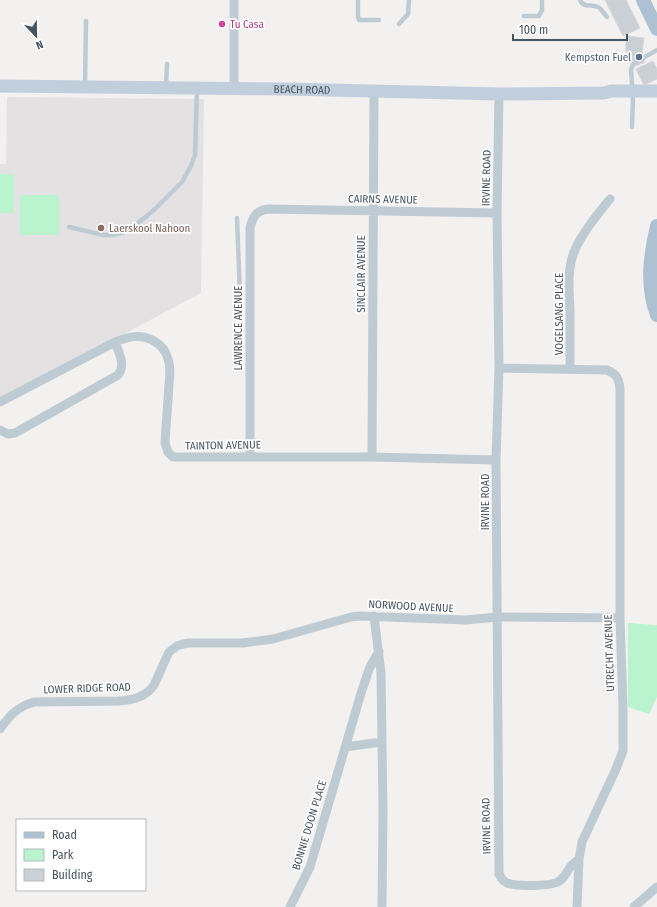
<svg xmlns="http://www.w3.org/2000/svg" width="657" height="907" font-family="'Fira Sans Condensed',sans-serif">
<rect width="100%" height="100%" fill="#f3f0f0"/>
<!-- education -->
<path fill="#e4e1e2" d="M7,97L204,99L201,293L0,400V164H6Z"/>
<!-- green -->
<path fill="#baf4ce" d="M0,174H14V213H0Z
M20,195H59V235H20Z
M628,623L657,625V697L649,714L628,707Z"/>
<!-- building -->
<path fill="#cbcfd6" stroke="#d3d6dc" d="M605,0H626L640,28L623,36Z
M626,36L644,38L642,53L645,62L635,66L632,57L626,56Z
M653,61L657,69V79L644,85L636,69Z"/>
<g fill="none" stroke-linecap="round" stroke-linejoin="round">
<!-- lane -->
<path stroke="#bfcbd3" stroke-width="4.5" d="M358,0V17L359,20H379
M580,0C583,8 591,4 598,7C602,9 604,14 607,17
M524,16H539L542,10V0
M399,24L408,14L409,0
M85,85L86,21
M166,86L167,64
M632,127L633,97L631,70L633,64L657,50
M237,218L240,296
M69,227L103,235H113L125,232L131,229L155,209L182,182L191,166L195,155L197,90"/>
<!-- street -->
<path stroke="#bfcbd3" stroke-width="9" d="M234,0V89
M499,94L497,213L499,368L496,460L499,874C501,878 503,881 507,883C517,887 549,886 558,882C565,878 567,870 572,865C574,863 577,861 579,859L582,842L616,769L623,751V708L620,618V389C619,379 617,374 607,370L499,368
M570,369C570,349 570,330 570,310C569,291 567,270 574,252C582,233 597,215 610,199
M0,402L115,342C128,337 140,333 154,341C161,345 166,351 168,359C171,367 170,376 169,384C168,404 166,423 165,443L168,452L173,457H372L496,460
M0,430L8,434L15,433L118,375C126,365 119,353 115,342
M250,457V228C253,216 256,211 268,209L497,213
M372,457L374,92
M374,616L381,673L383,811L382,907
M0,729C10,715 17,707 34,702L119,701C133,700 146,697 154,685L169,652L177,646L183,644L189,643H243L273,639L351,617L360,616L466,620L497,617L620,618
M345,747L382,742
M290,907L310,867L362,690L370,667L379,651
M577,907L579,859
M634,907L657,887"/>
<!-- secondary -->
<path stroke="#c1cedb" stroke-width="13" id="s1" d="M0,86L287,89L499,94L604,93L611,91H657"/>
<!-- primary -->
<path stroke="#adc1d2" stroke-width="14" d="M643,0L657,29
M657,226C650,256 646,286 657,315"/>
</g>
<!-- markers -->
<circle fill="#d1479c" stroke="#fff" stroke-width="1.5" cx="222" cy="24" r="4"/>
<circle fill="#5c6f8a" stroke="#fff" stroke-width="1.5" cx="639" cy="57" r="4"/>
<circle fill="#8d6e63" stroke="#fff" stroke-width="1.5" cx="101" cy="228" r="4"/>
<g text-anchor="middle" stroke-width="3.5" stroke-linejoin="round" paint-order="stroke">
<!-- hotel labels -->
<g font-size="11" fill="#b23c85" stroke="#fff" text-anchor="start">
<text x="230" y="28">Tu Casa</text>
</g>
<!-- service labels -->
<g font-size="11" fill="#4e5e75" stroke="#fff" text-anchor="end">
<text x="631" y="61">Kempston Fuel</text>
</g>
<!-- street labels -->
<g font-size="11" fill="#465460" stroke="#fff">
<text dy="4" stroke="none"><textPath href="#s1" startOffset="302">BEACH ROAD</textPath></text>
<text transform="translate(486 178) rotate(-89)" y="4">IRVINE ROAD</text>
<text transform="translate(383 199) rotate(1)" y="4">CAIRNS AVENUE</text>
<text transform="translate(361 274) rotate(-90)" y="4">SINCLAIR AVENUE</text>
<text transform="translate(559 314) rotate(-90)" y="4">VOGELSANG PLACE</text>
<text transform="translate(238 328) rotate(-90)" y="4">LAWRENCE AVENUE</text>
<text transform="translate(223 445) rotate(-1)" y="4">TAINTON AVENUE</text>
<text transform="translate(485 502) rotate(-90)" y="4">IRVINE ROAD</text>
<text transform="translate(411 606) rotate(3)" y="4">NORWOOD AVENUE</text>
<text transform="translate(609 653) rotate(-92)" y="4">UTRECHT AVENUE</text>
<text transform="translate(87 688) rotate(-2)" y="4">LOWER RIDGE ROAD</text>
<text transform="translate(309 825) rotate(-73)" y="4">BONNIE DOON PLACE</text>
<text transform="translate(486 826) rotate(-91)" y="4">IRVINE ROAD</text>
</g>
<!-- education labels -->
<g font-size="11" fill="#785e54" stroke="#fff" text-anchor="start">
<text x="109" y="232">Laerskool Nahoon</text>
</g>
</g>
<!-- legend -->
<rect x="16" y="819" width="130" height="72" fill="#ffffff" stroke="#b5bbbf"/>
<rect x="24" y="832" width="20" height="6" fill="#adc1d2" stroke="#b5bbbf"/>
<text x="52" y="839" font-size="12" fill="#465460">Road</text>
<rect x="24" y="849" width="20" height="12" fill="#baf4ce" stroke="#b5bbbf"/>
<text x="52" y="859" font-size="12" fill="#465460">Park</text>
<rect x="24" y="869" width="20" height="12" fill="#cbcfd6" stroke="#b5bbbf"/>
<text x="52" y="879" font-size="12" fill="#465460">Building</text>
<!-- north arrow -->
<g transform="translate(36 36) rotate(158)" stroke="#ffffff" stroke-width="3" paint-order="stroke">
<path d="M0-3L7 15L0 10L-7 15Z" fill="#465460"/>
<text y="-6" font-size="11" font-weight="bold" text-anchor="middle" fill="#465460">N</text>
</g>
<!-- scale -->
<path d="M513 34v6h114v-6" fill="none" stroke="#465460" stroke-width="2"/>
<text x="519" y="34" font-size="12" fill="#465460" stroke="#ffffff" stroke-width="3" paint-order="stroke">100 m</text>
</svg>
